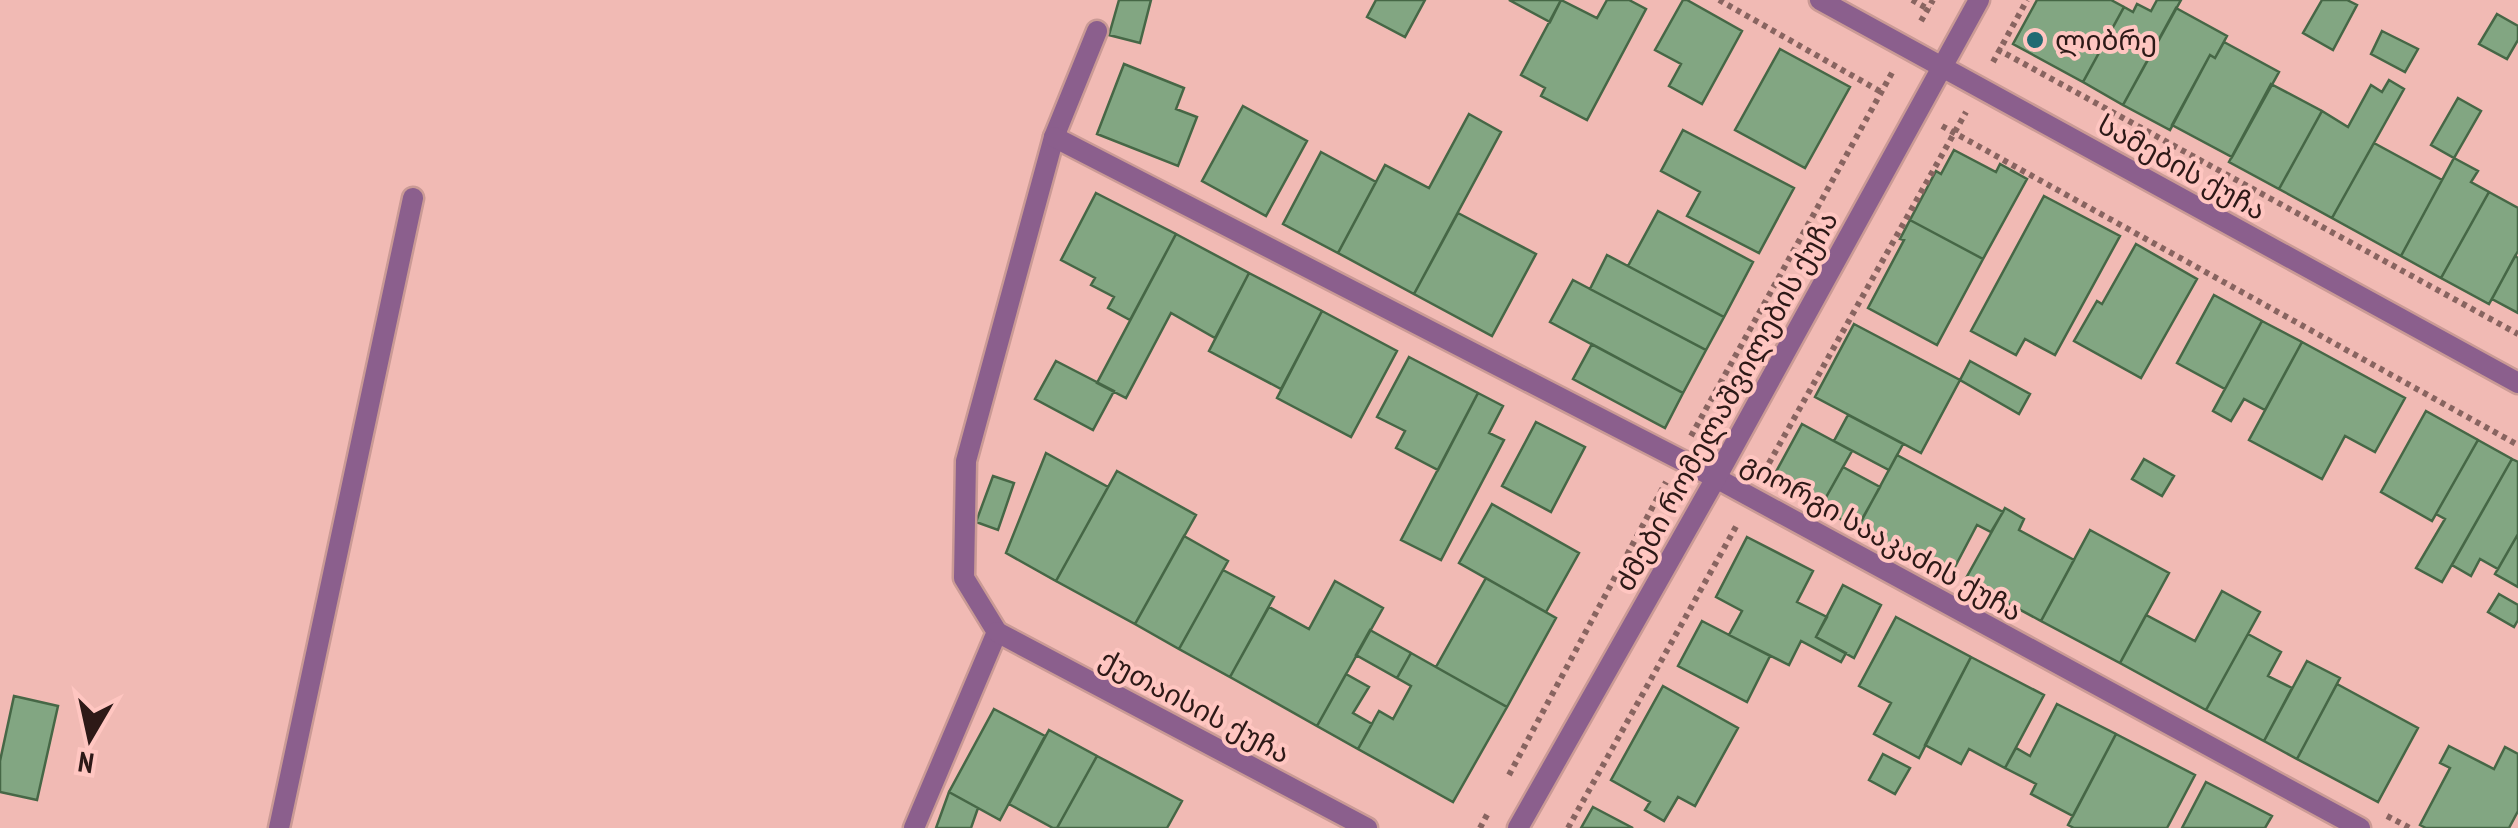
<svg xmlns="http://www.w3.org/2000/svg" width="2518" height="828" font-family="'PT Sans Narrow','Noto Sans Georgian',sans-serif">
<rect width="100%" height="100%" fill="#f1bab4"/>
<!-- building -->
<path fill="#82a682" stroke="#466746" stroke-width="2.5" d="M1119,0H1151L1140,43L1109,35Z
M1376,0H1425L1405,37L1367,17Z
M1509,0H1561L1550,22Z
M1561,0L1597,18L1607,0H1629L1646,9L1587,120L1541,96L1545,88L1521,75Z
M1683,0H1687L1742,31L1702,104L1669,86L1681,64L1655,50Z
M2037,0H2111L2124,7L2083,82L2013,44Z
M2157,0H2181L2123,105L2083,82L2124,7L2133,12L2137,4L2151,11Z
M2322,0H2347L2357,5L2333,50L2303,33Z
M2176,8L2227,36L2215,58L2210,55L2170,130L2123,105Z
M2497,14L2518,26V40L2507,59L2479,44Z
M2382,31L2418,49L2405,72L2371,54Z
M2224,42L2279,72L2232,157L2172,125L2210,55L2215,58Z
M1780,49L1850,87L1805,168L1735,130Z
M1124,64L1184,88L1176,109L1197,117L1178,166L1097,134Z
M2389,80L2404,89L2332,218L2279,189L2322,111L2348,127L2371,85L2382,92Z
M2271,84L2322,111L2279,189L2229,162Z
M2458,98L2481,111L2454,158L2431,145Z
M1243,106L1307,141L1266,216L1202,181Z
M1469,114L1501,132L1414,294L1338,253L1385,165L1429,188Z
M1683,130L1794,188L1759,253L1687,216L1700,192L1661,171Z
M2374,143L2442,180L2401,256L2332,218Z
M1954,150L1996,172L2000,164L2027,179L1983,259L1910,220L1936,171L1941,174Z
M1321,152L1376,182L1338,253L1283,224Z
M2454,158L2478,171L2471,182L2489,192L2441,278L2401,256Z
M2489,192L2518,208V251L2489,304L2441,278Z
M1096,193L1176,234L1130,320L1108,308L1114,297L1091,285L1095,278L1061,260Z
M2044,196L2120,236L2055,355L2025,339L2016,355L1971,331Z
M1658,211L1753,262L1724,317L1628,266Z
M1458,213L1536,254L1492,336L1414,294Z
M1910,220L1983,259L1937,345L1868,308L1904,240L1900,239Z
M1176,234L1249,273L1215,338L1171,313L1126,398L1097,383Z
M2136,244L2197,279L2141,378L2074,341L2097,301L2102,304Z
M1607,255L1724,317L1706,350L1590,289Z
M2515,256L2518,258V313L2492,299Z
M1249,273L1322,311L1281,389L1209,351Z
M1573,280L1706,350L1683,393L1550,322Z
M2214,295L2262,321L2225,389L2177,363Z
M1322,311L1397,351L1351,437L1277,398Z
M2262,321L2302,342L2265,410L2244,399L2231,421L2213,411Z
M1854,324L1960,380L1921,453L1815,397Z
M2302,342L2405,398L2375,452L2345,436L2322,479L2249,440Z
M1592,344L1683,393L1665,428L1573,379Z
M1409,357L1478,393L1438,470L1396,448L1405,431L1377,417Z
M1056,361L1114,391L1093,430L1035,399Z
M1970,361L2030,394L2019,414L1960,380Z
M1478,393L1503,406L1489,433L1504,440L1441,560L1401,540Z
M2426,411L2478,440L2432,521L2381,492Z
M1848,415L1903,444L1889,470L1834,441Z
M1536,422L1585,447L1551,512L1502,486Z
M1802,424L1852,451L1820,508L1771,481Z
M2478,440L2512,459L2442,582L2416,568L2445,519L2436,514Z
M1046,453L1108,487L1056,581L1006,553Z
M1897,455L2003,512L1991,532L1977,525L1948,580L1856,531Z
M2144,459L2174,476L2162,496L2132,479Z
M2512,459L2518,462V534L2498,569L2480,559L2471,576L2452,565Z
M1843,467L1880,487L1857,528L1820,508Z
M1117,471L1196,515L1135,624L1056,581Z
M993,476L1014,483L998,530L976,522Z
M1492,504L1579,553L1546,612L1459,563Z
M2005,508L2024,519L2019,530L2074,560L2041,621L1965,580Z
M2090,530L2169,573L2120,663L2041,621Z
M2518,534V587L2495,574Z
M1184,536L1228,561L1179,649L1135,624Z
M1747,537L1813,571L1797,602L1827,617L1816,637L1846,653L1841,662L1801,641L1789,665L1729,635L1742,611L1716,597Z
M1223,570L1274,597L1230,677L1179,649Z
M1486,578L1556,618L1507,707L1436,667Z
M1335,581L1383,608L1317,726L1230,677L1269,607L1309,629Z
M1843,585L1881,605L1854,658L1816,637Z
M2222,591L2260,612L2206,710L2120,663L2146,615L2195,641Z
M2499,594L2518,605V620L2514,627L2488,612Z
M1896,617L1971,657L1919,758L1874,734L1891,703L1859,686Z
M1702,621L1770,656L1747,702L1678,666Z
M1370,630L1411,653L1397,678L1356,655Z
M2248,634L2281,652L2268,676L2292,688L2264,741L2206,710Z
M1411,653L1507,707L1453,802L1358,749L1379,711L1393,719L1411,686L1397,678Z
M1971,657L2044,695L2005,768L1969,749L1961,764L1925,745Z
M2307,661L2340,678L2297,759L2264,741Z
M1346,674L1369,687L1353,713L1372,724L1358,749L1317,726Z
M2337,684L2418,728L2378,802L2297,759Z
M1663,686L1738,728L1695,806L1678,797L1664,821L1645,810L1650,802L1611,780Z
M14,696L58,706L37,800L0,792V761Z
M2057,704L2116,734L2073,816L2031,794L2036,784L2005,768L2016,748L2030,756Z
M994,709L1045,736L1000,820L949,792Z
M1049,730L1097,756L1057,828H1053L1009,804Z
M2116,734L2195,775L2167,828H2074L2068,825Z
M2449,746L2494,769L2505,747L2518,754V811L2509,828H2426L2420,825L2450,768L2440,763Z
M1883,754L1910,768L1895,794L1869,780Z
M1097,756L1182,801L1167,828H1057Z
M2206,782L2272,816L2265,828H2182Z
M949,792L978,808L971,828H936Z
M1593,807L1633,828H1581Z"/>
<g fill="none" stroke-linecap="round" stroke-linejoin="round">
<defs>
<path id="service" d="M279,828L413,198
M914,828L997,632L964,578L966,461L1054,137L1097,31"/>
<path id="minor" d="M1054,137L1716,478L2360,828
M997,632L1367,828"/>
<path id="tertiary" d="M1820,0L2518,383
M1518,828L1716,478L1979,0"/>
</defs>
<!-- service casing -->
<use href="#service" stroke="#ca9a95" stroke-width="25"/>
<!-- minor casing -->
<use href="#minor" stroke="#ca9a95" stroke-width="25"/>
<!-- tertiary casing -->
<use href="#tertiary" stroke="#ca9a95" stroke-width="25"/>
<!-- path -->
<path stroke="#886460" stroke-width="6" stroke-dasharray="5 5" stroke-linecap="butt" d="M1719,0L1883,93
M1912,0L1930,10
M1921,21L1933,0
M1997,49L2518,334
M1993,62L2027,0
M1942,126L2518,445
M1691,436L1893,71
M1764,472L1966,112
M1509,775L1666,482
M2387,816L2410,828
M1480,828L1488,813
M1568,828L1738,523"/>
<!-- service -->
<use href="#service" stroke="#8b5f8d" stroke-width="20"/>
<!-- minor -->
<use href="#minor" stroke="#8b5f8d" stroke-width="20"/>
<!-- tertiary -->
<use href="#tertiary" stroke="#8b5f8d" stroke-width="20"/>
</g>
<!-- markers -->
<circle fill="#206b73" stroke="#ffc6c1" stroke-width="4" cx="2035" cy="40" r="10"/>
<g text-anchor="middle" stroke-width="8" stroke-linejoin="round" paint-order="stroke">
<!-- poi labels -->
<g font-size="28" fill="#2d1917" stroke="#ffc6c1" text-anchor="start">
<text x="2055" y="50">ლიბრე</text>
</g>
<!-- street labels -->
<g font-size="28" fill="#2d1917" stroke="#ffc6c1">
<text transform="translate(2182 167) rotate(29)" y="10">სამების ქუჩა</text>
<text transform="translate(1726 401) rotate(-61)" y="10">ძმები რომელაშვილების ქუჩა</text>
<text transform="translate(1882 537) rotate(29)" y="10">გიორგი სააკაძის ქუჩა</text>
<text transform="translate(1195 706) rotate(28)" y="10">ქუთაისის ქუჩა</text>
</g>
</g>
<!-- north arrow -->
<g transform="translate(90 738) rotate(189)" stroke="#ffc6c1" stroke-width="8" paint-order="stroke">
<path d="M0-8L18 38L0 25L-18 38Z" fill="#2d1917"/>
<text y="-15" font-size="28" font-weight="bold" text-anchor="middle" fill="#2d1917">N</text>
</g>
</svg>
